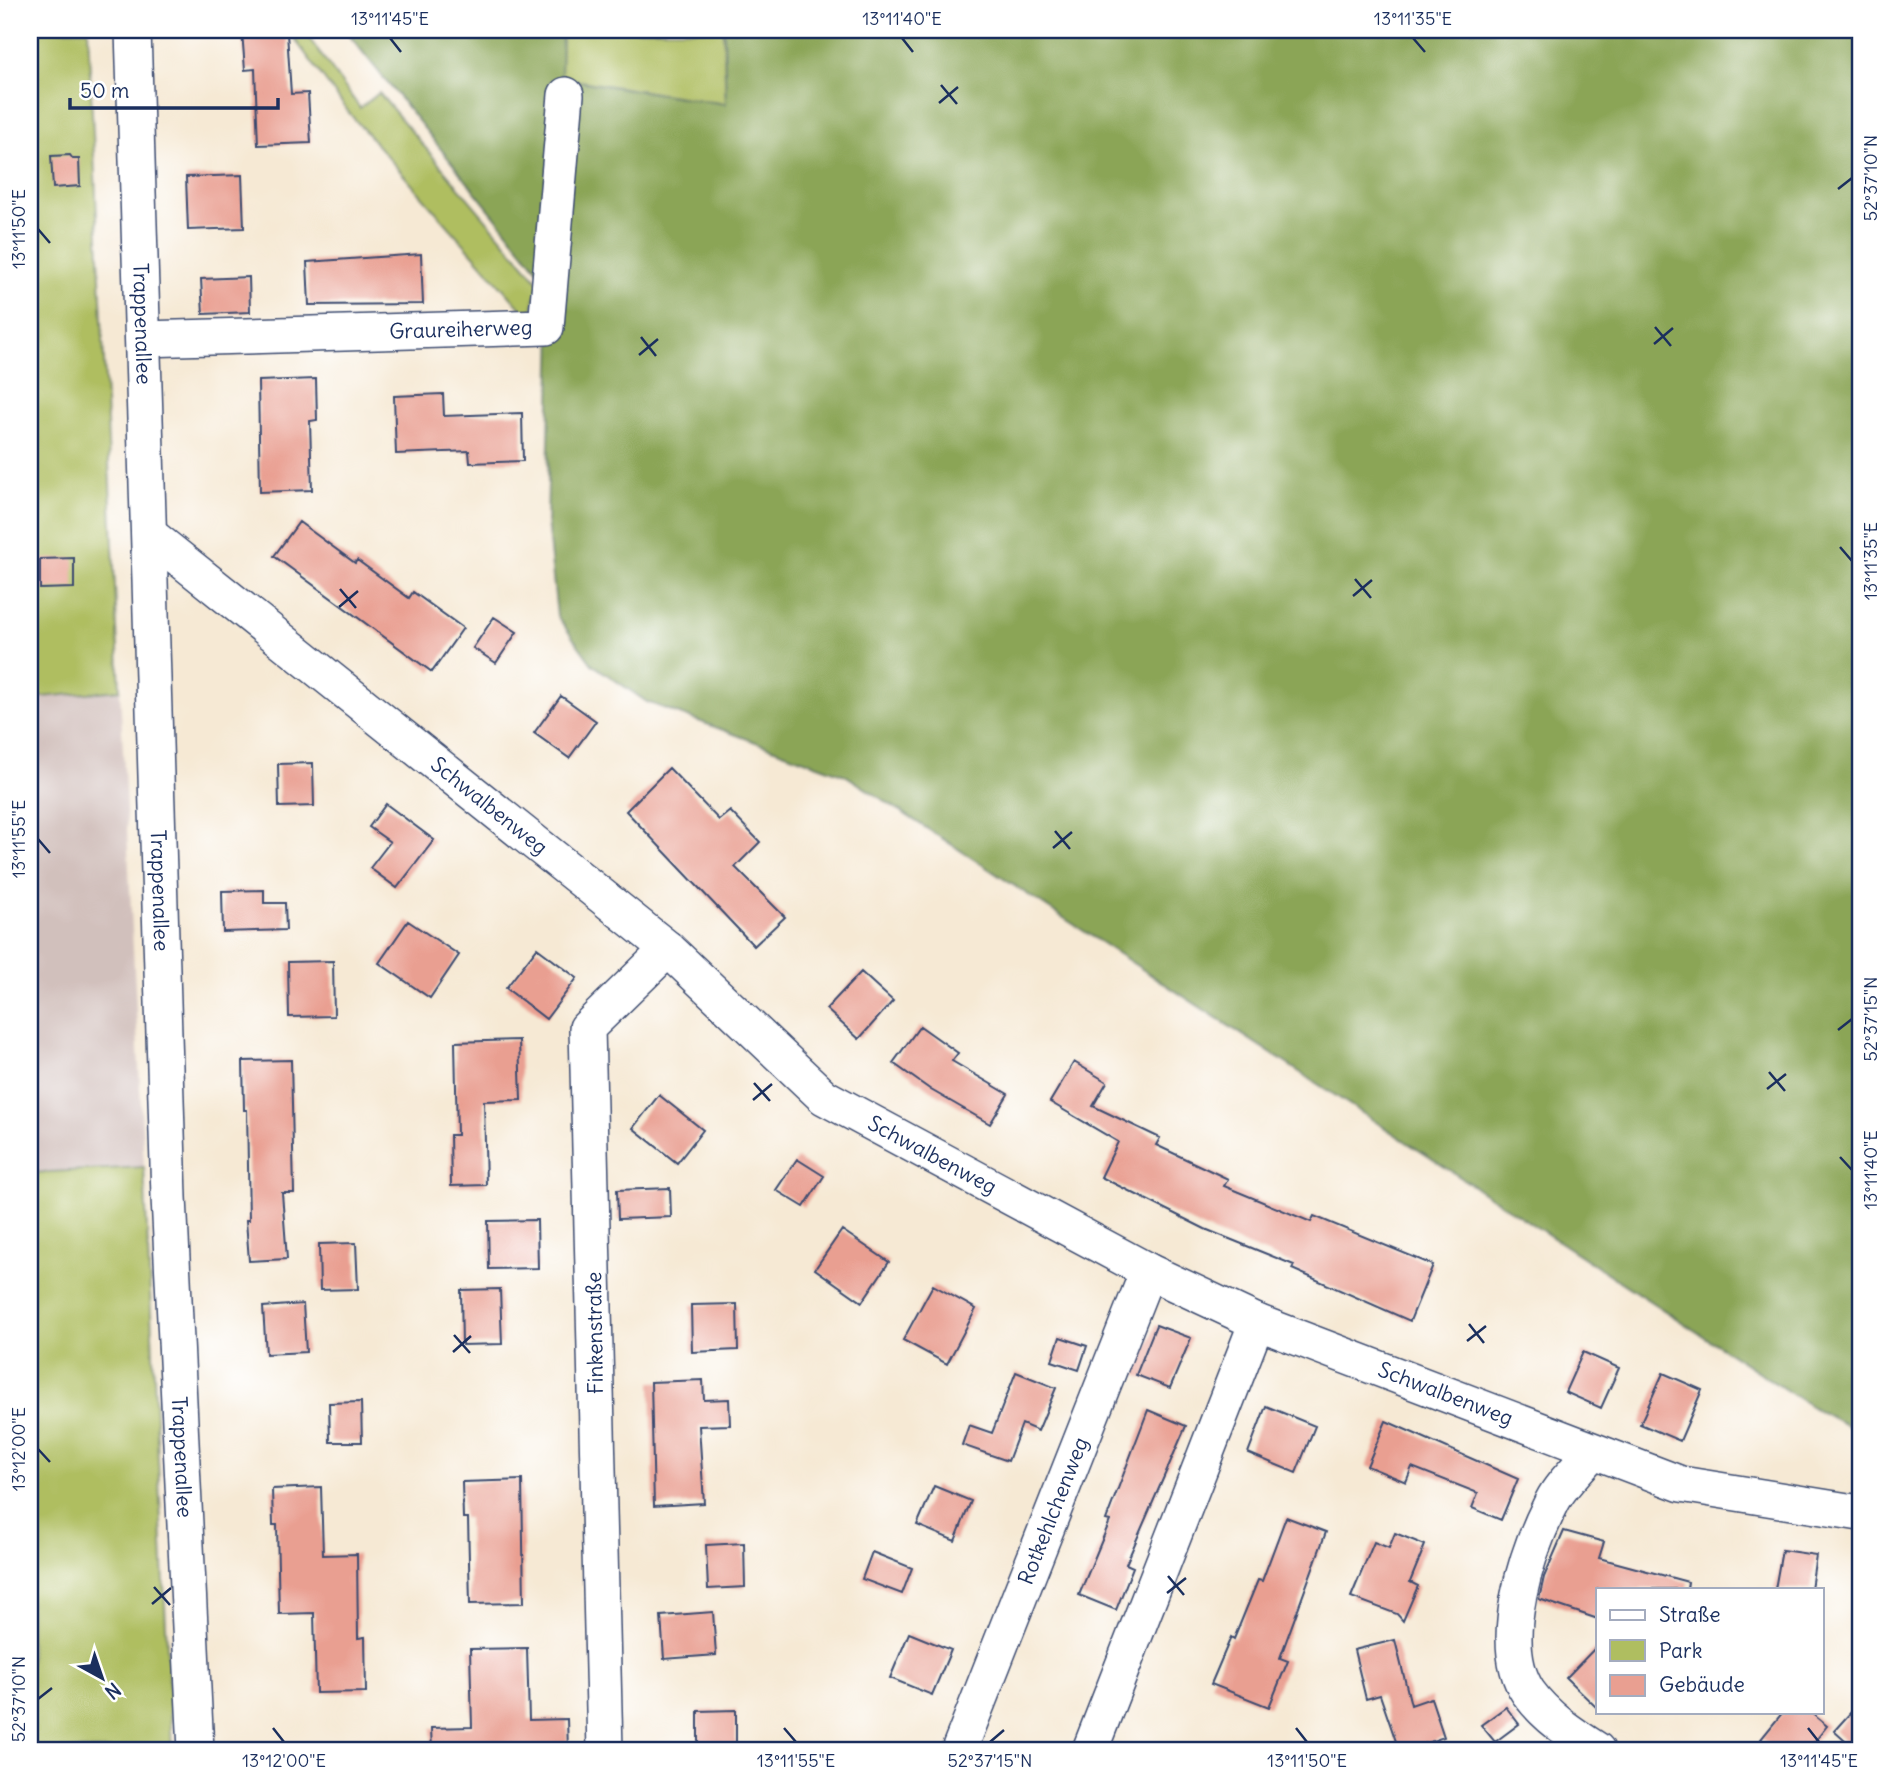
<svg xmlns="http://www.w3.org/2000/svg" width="1890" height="1780" font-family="Delius,sans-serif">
<rect width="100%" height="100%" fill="#fff"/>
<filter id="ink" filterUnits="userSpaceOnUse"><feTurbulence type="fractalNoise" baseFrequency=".0143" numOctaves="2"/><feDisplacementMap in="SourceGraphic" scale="14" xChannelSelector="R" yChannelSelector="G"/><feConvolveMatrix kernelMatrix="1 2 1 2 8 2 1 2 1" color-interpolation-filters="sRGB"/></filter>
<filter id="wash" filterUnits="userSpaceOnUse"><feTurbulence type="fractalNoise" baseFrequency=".00686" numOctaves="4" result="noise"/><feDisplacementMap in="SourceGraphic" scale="28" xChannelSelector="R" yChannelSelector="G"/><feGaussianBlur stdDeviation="1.57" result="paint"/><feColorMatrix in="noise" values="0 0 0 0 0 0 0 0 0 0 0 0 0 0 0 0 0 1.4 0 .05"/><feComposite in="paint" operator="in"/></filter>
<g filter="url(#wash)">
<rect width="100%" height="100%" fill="#f6e9d4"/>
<!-- industrial -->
<path fill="#d1c0bc" d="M120,690L144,1167L30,1173V698Z"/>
<!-- green -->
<path fill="#afbe60" stroke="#65765f" stroke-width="2" d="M30,30H88L120,690L30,698Z
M288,30H303L360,108L379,93L539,282L530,319L350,114Z
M562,30H723L726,104L561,78Z
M144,1167L172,1750H30V1173Z"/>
<!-- forest -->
<path fill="#8ba556" stroke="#536a5a" stroke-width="2" d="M345,30H562L561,78L543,276Z
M724,30H1860V1432L1815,1409L845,775L647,702L592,664L557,616L547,521L553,286L577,81L726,104Z"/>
<g id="blocks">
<!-- building -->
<path fill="#e99f91" d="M274,30V34L287,33L291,94L308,93L311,143L258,145L255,69L245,70L242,31Z
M70,155L73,159H79L80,186L53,188L51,156Z
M242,175L244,228L188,230L186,177Z
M421,254L423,304L309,305L307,262Z
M249,277L250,312L203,314L201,279Z
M316,379L317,420L310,421L312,490L260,492L258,381Z
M443,394L444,416L522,413L523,461L470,463L469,451L396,454L394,396Z
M299,522L355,563L357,560L409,598L413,592L463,628L432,672L274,556Z
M74,558V588L40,589V559Z
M494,617L517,632L496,663L473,648Z
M561,696L596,721L569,758L534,733Z
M313,763L314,806L279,807L278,764Z
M669,768L719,820L730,811L760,842L735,867L785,917L754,946L626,811Z
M386,804L434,840L397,888L370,868L390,842L369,827Z
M264,890V903H285L286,930L223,932L222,891Z
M408,921L459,955L430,998L379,963Z
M537,948L577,978L546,1019L506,988Z
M333,961L334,1016L289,1017L288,962Z
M861,972L893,1001L859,1039L826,1009Z
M920,1026L958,1053L952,1061L1008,1094L990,1124L931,1090L893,1063Z
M519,1040L521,1100L484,1101L486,1185L451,1186L450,1135H457L455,1042Z
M291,1060L294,1193H282L287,1259L249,1261L246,1220H249L247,1110H244L243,1061Z
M1074,1062L1107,1082L1093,1106L1160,1138L1156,1145L1228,1179L1224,1186L1311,1222L1314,1216L1433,1265L1410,1321L1292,1269L1294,1265L1205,1229L1101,1177L1118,1142L1050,1102Z
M659,1095L703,1130L677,1163L633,1128Z
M797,1159L824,1176L804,1207L776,1190Z
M670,1188L671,1217L618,1219L617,1190Z
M537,1220L538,1268L489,1269L488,1221Z
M842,1230L889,1262L862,1302L815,1269Z
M356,1243L358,1289L320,1290L319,1244Z
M933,1285L976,1309L947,1364L903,1340Z
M500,1289L502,1344L462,1345L461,1290Z
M303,1304L306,1352L266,1354L263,1307Z
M737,1304L738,1350L692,1352L691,1305Z
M1156,1325L1191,1338L1170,1388L1136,1375Z
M1060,1337L1087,1346L1079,1370L1052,1361Z
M1583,1352L1619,1368L1601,1408L1565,1392Z
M1016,1372L1056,1388L1038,1431L1022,1424L1008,1461L962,1445L969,1425L992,1433Z
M1663,1373L1702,1390L1680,1441L1640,1424Z
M703,1380L704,1400L729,1399L730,1425L699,1426L704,1503L654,1506L651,1382Z
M361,1402L362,1442H330L329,1403Z
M1266,1406L1315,1426L1296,1473L1248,1453Z
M1148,1410L1186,1426L1126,1564L1133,1567L1116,1610L1079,1595L1110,1521L1106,1520Z
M1386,1421L1518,1479L1501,1520L1472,1508L1478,1493L1412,1467L1406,1482L1367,1466Z
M522,1480L524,1603L470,1604L468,1518H463L462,1482Z
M934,1486L971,1501L955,1541L917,1525Z
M321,1487L323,1555L357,1554L358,1638L365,1637L366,1692L316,1693L314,1613L279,1614L277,1525H273L272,1489Z
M1286,1517L1326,1532L1280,1658L1288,1661L1269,1707L1211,1684L1231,1637L1234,1639L1258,1580L1262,1581Z
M1564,1531L1604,1542L1599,1558L1688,1582L1687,1589H1598V1619L1539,1599L1544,1577Z
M1395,1533L1425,1545L1410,1582L1418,1586L1403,1621L1397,1614L1351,1597L1374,1542L1389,1548Z
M744,1543L745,1587L708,1589L706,1545Z
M1782,1550L1816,1555L1811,1589H1775Z
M872,1552L912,1568L902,1594L862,1579Z
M713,1612L716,1655L664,1659L661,1616Z
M909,1633L951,1650L932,1695L890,1678Z
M1395,1640L1411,1705L1431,1698L1444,1737L1407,1750H1399L1380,1695L1366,1699L1354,1650Z
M1598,1645V1709L1566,1678Z
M527,1648L529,1720L567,1719L568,1750H432L431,1728L472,1727L470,1649Z
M1860,1702V1750H1855L1834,1731Z
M1506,1707L1519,1724L1495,1742L1481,1725Z
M736,1710V1750H698V1711Z
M1783,1712H1810L1827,1726L1808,1750H1775L1761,1739Z"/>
</g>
</g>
<g filter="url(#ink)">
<use href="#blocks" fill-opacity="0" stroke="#3c4b70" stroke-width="2"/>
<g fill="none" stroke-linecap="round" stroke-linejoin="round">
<defs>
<g id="minor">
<path id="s1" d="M133,30L169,1197L196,1750"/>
<path id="s2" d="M143,339L546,327L566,95"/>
<path id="s3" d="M150,535L668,949L824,1097L1148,1271L1257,1322L1681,1484L1860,1513"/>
<path d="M1592,1452C1579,1468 1561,1484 1552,1502C1528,1549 1495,1643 1528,1692C1546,1717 1572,1734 1597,1750"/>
<path d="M605,1750L587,1028L668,949"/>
<path id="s4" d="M959,1750L1148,1271"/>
<path d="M1090,1750L1257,1322"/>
</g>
</defs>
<!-- minor casing -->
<use href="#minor" stroke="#3c4b70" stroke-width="38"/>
<!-- minor -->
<use href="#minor" stroke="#fff" stroke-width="35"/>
</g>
</g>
<!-- ticks -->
<path fill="none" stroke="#1b2f5e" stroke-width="2.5" d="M390,38L401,52M902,38L913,52M1413,38L1425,52M941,85L957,104M939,103L958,87M1838,189L1852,178M38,229L50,243M1655,327L1671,346M641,337L656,356M1654,344L1673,328M639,355L658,339M1840,547L1852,561M1355,579L1371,598M340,589L356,608M1353,596L1372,580M339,607L358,591M1055,831L1070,849M38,839L50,853M1053,848L1072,832M1838,1030L1852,1019M1769,1072L1785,1091M754,1083L770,1101M1767,1089L1786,1074M753,1100L772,1084M1840,1157L1852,1170M1469,1324L1484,1343M454,1335L470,1353M1467,1341L1486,1326M453,1352L471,1336M38,1449L50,1462M1168,1576L1184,1595M154,1587L170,1605M1167,1593L1186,1578M152,1604L171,1588M38,1699L52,1688M273,1728L284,1742M784,1728L796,1742M1296,1728L1307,1742M1808,1728L1819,1742M990,1742L1004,1730"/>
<g text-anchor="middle" stroke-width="5" stroke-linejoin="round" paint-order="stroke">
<!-- street labels -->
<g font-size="21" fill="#1b2f5e" stroke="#fff">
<text dy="7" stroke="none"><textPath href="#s1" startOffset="294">Trappenallee</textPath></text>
<text dy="7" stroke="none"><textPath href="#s2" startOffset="318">Graureiherweg</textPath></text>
<text dy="7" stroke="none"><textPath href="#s3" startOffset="434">Schwalbenweg</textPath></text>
<text dy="7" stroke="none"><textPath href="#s1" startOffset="861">Trappenallee</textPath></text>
<text dy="7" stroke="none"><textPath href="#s3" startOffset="1001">Schwalbenweg</textPath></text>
<text transform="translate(595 1333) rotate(-91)" y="7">Finkenstraße</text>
<text dy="7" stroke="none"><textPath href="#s3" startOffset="1568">Schwalbenweg</textPath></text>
<text dy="7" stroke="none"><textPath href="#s1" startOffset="1428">Trappenallee</textPath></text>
<text dy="7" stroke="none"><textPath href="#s4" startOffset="257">Rotkehlchenweg</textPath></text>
</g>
</g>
<!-- margin -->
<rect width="1890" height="1780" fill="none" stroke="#fff" stroke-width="77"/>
<!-- legend -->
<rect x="1596" y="1588" width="228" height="126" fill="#ffffff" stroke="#a4acbf" stroke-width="2"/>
<rect x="1610" y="1610" width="35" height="10" fill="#ffffff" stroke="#a4acbf" stroke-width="2"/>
<text x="1659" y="1622" font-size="21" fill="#1b2f5e">Straße</text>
<rect x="1610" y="1640" width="35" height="21" fill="#afbe60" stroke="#a4acbf" stroke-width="2"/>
<text x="1659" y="1658" font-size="21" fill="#1b2f5e">Park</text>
<rect x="1610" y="1675" width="35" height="21" fill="#e99f91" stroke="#a4acbf" stroke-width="2"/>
<text x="1659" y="1692" font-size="21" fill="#1b2f5e">Gebäude</text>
<!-- north arrow -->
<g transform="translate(102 1678) rotate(140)" stroke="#ffffff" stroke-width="5" paint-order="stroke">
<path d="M0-5L12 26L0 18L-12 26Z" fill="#1b2f5e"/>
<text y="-10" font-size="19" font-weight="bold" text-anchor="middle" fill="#1b2f5e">N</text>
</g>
<!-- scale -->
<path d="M70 98v10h208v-10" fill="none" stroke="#1b2f5e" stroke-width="3.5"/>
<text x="80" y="98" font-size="21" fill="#1b2f5e" stroke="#ffffff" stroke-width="5" paint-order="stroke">50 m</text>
<rect x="38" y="38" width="1814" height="1704" fill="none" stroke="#1b2f5e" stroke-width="2.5"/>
<g font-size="18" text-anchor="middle" fill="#1b2f5e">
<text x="390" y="25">13°11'45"E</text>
<text x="902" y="25">13°11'40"E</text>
<text x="1413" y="25">13°11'35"E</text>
<text transform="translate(1871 178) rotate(-90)" y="6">52°37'10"N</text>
<text transform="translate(19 229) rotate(-90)" y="6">13°11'50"E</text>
<text transform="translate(1871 561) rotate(-90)" y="6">13°11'35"E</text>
<text transform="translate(19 839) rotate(-90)" y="6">13°11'55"E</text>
<text transform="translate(1871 1019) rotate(-90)" y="6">52°37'15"N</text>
<text transform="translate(1871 1170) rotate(-90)" y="6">13°11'40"E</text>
<text transform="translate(19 1449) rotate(-90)" y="6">13°12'00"E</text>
<text transform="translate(19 1699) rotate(-90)" y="6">52°37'10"N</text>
<text x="284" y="1767">13°12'00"E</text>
<text x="796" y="1767">13°11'55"E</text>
<text x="990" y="1767">52°37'15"N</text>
<text x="1307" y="1767">13°11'50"E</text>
<text x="1819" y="1767">13°11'45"E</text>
</g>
</svg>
